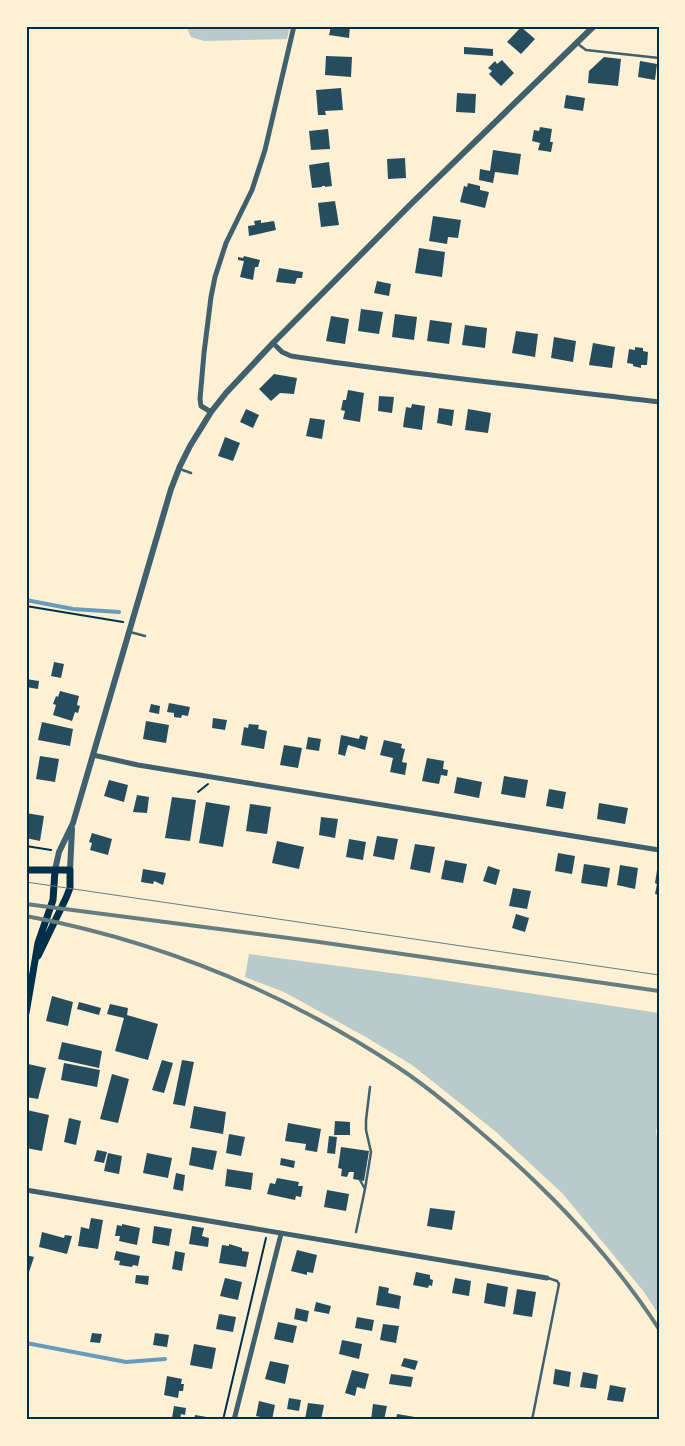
<svg xmlns="http://www.w3.org/2000/svg" width="685" height="1446" font-family="Manrope,sans-serif">
<rect width="100%" height="100%" fill="#fdf0d5"/>
<!-- green -->
<path fill="#b9caca" d="M186,26H290L287,39L204,41L191,37Z
M249,954L429,978L659,1013V1129H656L659,1155V1315L644,1292L562,1193L495,1131L412,1065L364,1036L284,992L245,977Z"/>
<g fill="none" stroke-linecap="round" stroke-linejoin="round">
<!-- stream -->
<path stroke="#669bbc" stroke-width="4" d="M26,600L73,609L119,612
M26,1343L126,1362L165,1359"/>
</g>
<!-- building -->
<path fill="#264d5e" d="M331,26H350L349,38L329,35Z
M521,27L535,39L521,54L507,42Z
M464,47L493,49V56L464,54Z
M326,56L352,57L351,77L325,75Z
M604,57L621,59L618,86L588,83L589,71Z
M502,60L514,73L501,86L489,74L492,71L488,68L495,61L497,64Z
M640,61L657,64L655,80L638,77Z
M341,88L343,110L325,111L326,115H318L316,90Z
M457,93L476,94L475,113L456,112Z
M566,95L585,98L583,111L564,108Z
M540,127L552,129L550,142H553L551,152L538,150L540,143L532,141L534,130L539,131Z
M328,129L330,149L311,150L309,131Z
M493,150L521,154L518,175L495,172L493,183L479,180L480,169L490,171Z
M405,158L406,178L388,179L387,159Z
M329,162L332,186L325,187V186H322V187L312,188L309,165Z
M468,183L480,186V190L489,192L485,208L460,202L464,186L467,187Z
M335,201L339,225L321,227L318,203Z
M433,216L461,220L458,238L448,237L447,244L429,241Z
M261,220V223L274,221L276,230L249,236L248,226L255,225L254,221Z
M419,248L445,252L442,277L415,273Z
M244,256L260,260L258,267H255L253,280L240,277L244,261L238,260V257L243,258Z
M279,268L303,272L302,278H297L295,284L276,282Z
M377,281L391,284L389,296L374,293Z
M361,309L383,312L379,334L358,331Z
M395,314L417,317L414,340L392,337Z
M331,316L349,319L345,344L326,341Z
M430,320L452,323L449,344L427,341Z
M465,325L487,328L485,348L462,345Z
M516,331L538,334L535,357L512,353Z
M554,337L576,341L573,362L551,358Z
M593,343L615,347L612,368L589,365Z
M635,347L643,348V351L648,352L647,365H641V368L633,366V364L627,363L629,349L635,350Z
M274,374L297,378L294,394L280,393L271,401L259,389Z
M348,390L364,393L360,422L343,419L345,411L341,410L343,400H346Z
M379,396L394,397L392,413L378,411Z
M412,404L425,406L422,430L403,427L406,407L411,408Z
M439,408L454,410L452,426L437,423Z
M246,409L259,415L253,428L240,422Z
M468,409L491,413L488,433L465,430Z
M310,418L325,420L322,439L306,436Z
M225,437L240,443L233,461L218,456Z
M54,662L64,664L61,678L51,676Z
M26,679L39,681L38,689L26,687Z
M60,691L79,696L77,705L80,706L78,713L75,712L72,721L53,715L56,705L53,704L56,696L58,697Z
M169,703L190,707L188,716L182,715L181,718L174,717V713L167,712Z
M151,704L160,706L159,714L149,712Z
M213,718L227,720L225,730L212,728Z
M146,721L169,725L166,743L143,739Z
M42,722L73,729L70,746L38,740Z
M249,724L259,725L258,729L267,731L264,749L241,745L244,727L248,728Z
M341,735L359,739L360,735L368,737L365,750L348,745L345,756L338,754Z
M308,737L321,739L319,751L306,749Z
M384,740L402,744L401,748L405,749L402,762L407,763L405,775L390,772L393,758L380,755Z
M284,745L302,748L298,768L280,765Z
M40,756L59,759L55,782L36,779Z
M427,758L444,761L443,769L448,770L447,776L441,775L439,784L422,781Z
M504,776L528,780L525,798L501,794Z
M457,777L482,782L479,798L454,793Z
M109,780L128,785L124,802L104,796Z
M549,789L566,792L563,809L546,806Z
M137,795L149,797L147,813L133,812Z
M172,797L196,800L190,841L165,838Z
M206,802L230,806L223,847L199,843Z
M599,803L628,808L625,824L597,819Z
M250,804L271,807L267,834L246,831Z
M26,813L44,816L40,841L26,838Z
M321,817L338,819L335,838L319,835Z
M92,833L112,839L108,855L90,850L92,843L89,842Z
M377,836L398,839L394,860L373,856Z
M349,839L366,842L363,860L346,857Z
M277,841L304,847L299,869L272,863Z
M415,844L435,847L430,873L410,869Z
M558,853L575,856L572,874L555,871Z
M445,860L467,864L463,883L441,879Z
M584,864L610,868L607,887L581,883Z
M620,865L638,868L635,889L617,885Z
M488,866L500,870L496,885L483,881Z
M143,869L166,873L163,885L154,881L153,884L141,882Z
M657,870H659V895L655,894L657,884L655,883Z
M513,888L531,891L527,909L509,906Z
M516,914L529,918L525,932L512,928Z
M52,996L73,1002L68,1026L46,1021Z
M79,1002L101,1008L99,1015L77,1009Z
M110,1004L128,1008L127,1015L158,1024L148,1060L115,1051L124,1018L107,1014Z
M62,1042L102,1051L99,1068L58,1059Z
M162,1060L173,1063L164,1093L152,1090Z
M182,1060L194,1062L185,1106L173,1104Z
M64,1063L100,1070L97,1087L61,1080Z
M28,1064L46,1068L38,1099L26,1097Z
M112,1074L129,1079L118,1123L100,1119Z
M194,1106L226,1112L223,1134L190,1128Z
M27,1110L49,1115L42,1151L26,1148Z
M69,1118L81,1121L76,1145L64,1142Z
M335,1121L350,1122V1135H334Z
M288,1123L321,1129L317,1152L305,1150L306,1144L285,1141Z
M229,1134L245,1137L241,1156L226,1153Z
M329,1136L337,1137L335,1154L327,1153Z
M192,1147L217,1151L213,1170L189,1165Z
M341,1147L369,1151L364,1181L353,1179L354,1172H349L347,1177L341,1176L342,1169L338,1168Z
M97,1150L107,1152L104,1163L94,1161Z
M108,1153L122,1156L119,1174L104,1171Z
M147,1153L172,1158L168,1178L143,1173Z
M281,1158L295,1161L294,1168L280,1165Z
M227,1169L253,1173L251,1190L225,1186Z
M176,1173L185,1175L183,1191L173,1189Z
M277,1178L299,1182L298,1186H303L301,1197L296,1196L295,1200L267,1194L270,1183L275,1184Z
M327,1190L349,1194L346,1211L324,1207Z
M430,1208L455,1211L452,1230L427,1226Z
M91,1218L103,1220L98,1249L78,1246L81,1227L89,1229Z
M122,1224L140,1228L137,1245L119,1241L120,1236H115L117,1225L122,1226Z
M154,1226L172,1229L169,1246L152,1243Z
M192,1226L204,1228L202,1236L209,1238L208,1247L189,1244Z
M42,1232L64,1238L65,1235L72,1236L67,1254L39,1247Z
M229,1244L242,1248V1251L249,1252L246,1267L219,1263L222,1245L229,1246Z
M297,1250L317,1255L313,1273L307,1272V1275L291,1271Z
M116,1251L140,1256L138,1266L133,1265L132,1267L119,1265L120,1261L114,1260Z
M175,1251L185,1253L182,1271L172,1269Z
M26,1255L34,1257L28,1275H26Z
M416,1272L430,1275V1279L433,1280L432,1286L429,1285L428,1288L413,1285Z
M136,1275L149,1276L148,1285L135,1283Z
M225,1278L242,1282L238,1300L220,1296Z
M455,1278L471,1281L469,1296L452,1293Z
M487,1283L508,1287L505,1307L484,1303Z
M379,1286L389,1288L388,1293L401,1296L399,1309L376,1305Z
M517,1289L536,1292L532,1317L513,1314Z
M316,1302L331,1306L329,1314L314,1311Z
M296,1308L309,1311L307,1322L294,1319Z
M219,1314L236,1317L233,1332L216,1329Z
M357,1317L374,1320L372,1331L355,1328Z
M278,1322L297,1326L293,1343L274,1339Z
M383,1324L399,1326L396,1343L380,1340Z
M92,1333L102,1334L100,1343L90,1342Z
M155,1333L169,1335L167,1347L153,1345Z
M342,1340L362,1344L359,1359L339,1354Z
M194,1344L216,1348L212,1369L190,1365Z
M404,1358L418,1361L415,1370L401,1366Z
M270,1361L289,1365L285,1384L265,1379Z
M555,1369L571,1372L569,1387L553,1384Z
M352,1370L369,1374L365,1389L357,1387L355,1396L345,1393Z
M583,1372L598,1375L596,1389L580,1387Z
M391,1374L413,1377L411,1387L389,1384Z
M167,1376L182,1379L181,1384H184L183,1391H179L178,1398L164,1395Z
M610,1385L626,1388L623,1402L607,1400Z
M289,1398L301,1400L299,1411L287,1409Z
M259,1401L275,1405L272,1420L256,1416Z
M308,1403L324,1405L321,1420L305,1419Z
M373,1404L387,1406L384,1420H371Z
M174,1406L186,1408L185,1415L181,1414L180,1420L172,1418Z
M397,1414L415,1417V1420H396Z
M195,1415L213,1418V1420H194Z"/>
<g fill="none" stroke-linecap="round" stroke-linejoin="round">
<!-- path -->
<path stroke="#003049" stroke-width="2" d="M26,606L123,622
M198,792L208,784
M26,846L51,850
M223,1420L266,1238"/>
<!-- service -->
<path stroke="#3f606c" stroke-width="2.5" d="M578,44L586,50L659,58
M180,469L191,473
M130,632L145,636
M365,1189L371,1152L366,1130V1120L370,1087
M356,1232L365,1189L360,1180
M532,1420L559,1284L557,1281L548,1278"/>
<!-- minor -->
<path stroke="#3f606c" stroke-width="5" d="M273,343L282,352L291,356C414,375 536,387 659,402
M211,412L201,406L200,399L204,353L211,297L215,277L226,243L252,190L265,150L294,26
M93,755L138,765L659,850
M26,1190L547,1278
M234,1420L281,1234"/>
<!-- tertiary -->
<path stroke="#3f606c" stroke-width="6" d="M55,870L59,852L73,823L171,489L180,466L190,446L211,412L226,393L273,343L412,203L594,26
M70,870L72,829"/>
<!-- secondary -->
<path stroke="#003049" stroke-width="7" d="M26,870H70V888L66,898L38,956
M26,1013L38,943L53,900L55,870"/>
<!-- tram -->
<path stroke="#657d81" stroke-width="1" d="M26,882L659,975"/>
<!-- rail -->
<path stroke="#657d81" stroke-width="4" d="M26,904L319,942L659,991
M26,916C159,941 286,993 399,1068C432,1090 463,1117 493,1143C556,1198 613,1258 659,1329"/>
</g>
<!-- border -->
<rect width="685" height="1446" fill="none" stroke="#fdf0d5" stroke-width="55"/>
<rect x="28" y="28" width="630" height="1390" fill="none" stroke="#003049" stroke-width="2"/>
</svg>
